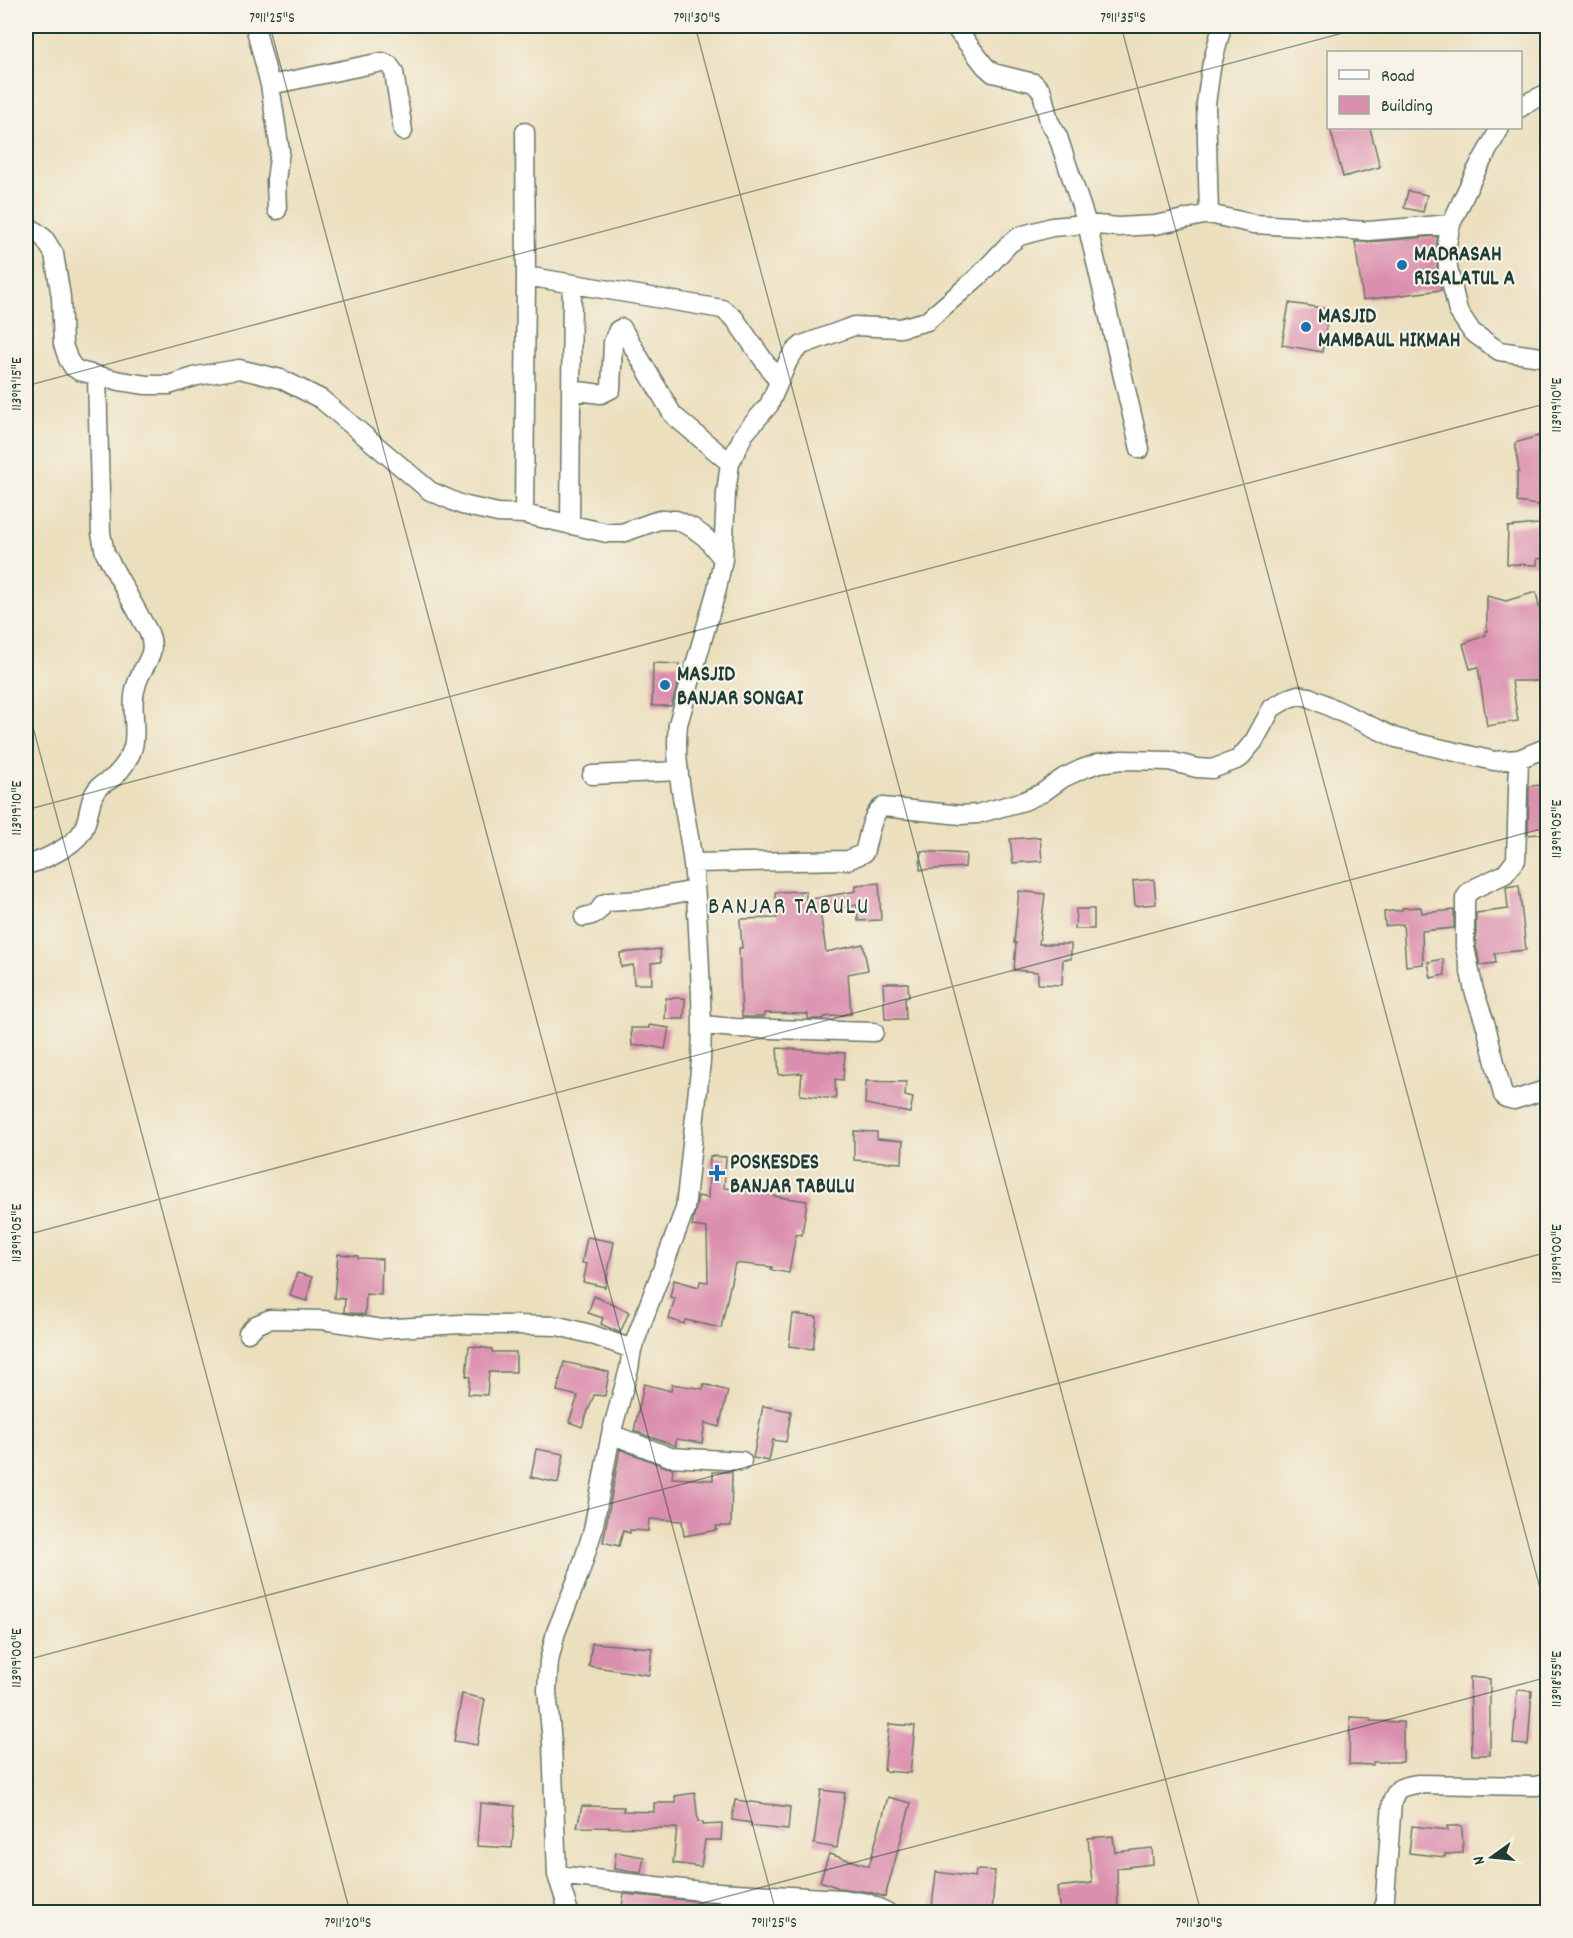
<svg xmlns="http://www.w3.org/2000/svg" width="1573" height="1938" font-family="Dekko,sans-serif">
<rect width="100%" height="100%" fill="#f7f3e8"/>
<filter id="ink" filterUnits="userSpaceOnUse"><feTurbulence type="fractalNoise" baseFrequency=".0167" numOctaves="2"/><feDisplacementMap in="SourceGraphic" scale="12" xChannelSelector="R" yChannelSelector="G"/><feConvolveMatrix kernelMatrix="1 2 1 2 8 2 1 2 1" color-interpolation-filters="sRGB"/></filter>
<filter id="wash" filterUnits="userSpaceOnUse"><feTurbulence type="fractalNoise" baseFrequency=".008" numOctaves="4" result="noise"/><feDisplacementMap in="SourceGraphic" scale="24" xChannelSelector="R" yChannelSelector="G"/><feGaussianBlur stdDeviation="1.35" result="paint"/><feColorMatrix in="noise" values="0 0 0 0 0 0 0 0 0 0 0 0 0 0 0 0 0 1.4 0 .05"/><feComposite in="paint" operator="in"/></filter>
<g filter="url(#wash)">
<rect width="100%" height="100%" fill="#ecdfbe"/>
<g id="blocks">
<!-- building -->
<path fill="#db8fae" d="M1330,128H1370L1380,167L1343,177Z
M1408,191L1427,195L1423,212L1404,208Z
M1437,236V269L1441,290L1363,300L1355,242H1369Z
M1289,303L1329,309L1322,352L1282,345Z
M1548,433V466L1543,467L1545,506L1517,502V472H1519L1515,443Z
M1548,523V558L1537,559V565L1507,564L1508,527Z
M1536,592L1548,647V681H1512L1518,721L1487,726L1478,667L1470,669L1463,644L1486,635L1485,631H1487V596L1506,601Z
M653,663L679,664L678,684L671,706H652Z
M1543,785L1548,816V833L1528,835L1529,786Z
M1040,837L1042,861L1013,863L1010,839Z
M921,851L966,854L965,867L920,870Z
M1154,879L1156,904L1135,906L1133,881Z
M879,883L881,920L858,921L857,905L820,911L826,952L863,944L868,970L848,974L851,1014L824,1017V1019H808V1014L764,1013V1017H742L739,948H742L740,919L777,918L775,892L806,891V900L856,891V885Z
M1519,885L1526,950L1495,953L1496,963L1480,965L1476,946V913L1508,909L1506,887Z
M1019,891L1045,894L1039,944H1071V959H1063L1062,985L1038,984V972L1014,970L1016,943H1014Z
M1421,907L1422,913L1454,910V928L1422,931L1423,964L1406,966L1403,924L1385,926L1384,912L1402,910V908Z
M1076,909H1094V929H1075Z
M660,949L661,962L651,963L652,984H634L633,965L621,967L620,953Z
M1443,959L1445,975L1431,978L1428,962Z
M883,983H908L909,997H905L906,1019H885Z
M666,998H685L684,1019H665Z
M649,1025L669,1028L665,1049L643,1045L632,1046L631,1028H649Z
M777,1048L845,1053L843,1080L835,1079L836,1099L800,1095L802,1073L779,1075Z
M866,1081L906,1082L905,1096L913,1098L910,1113L865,1104Z
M854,1131L877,1132V1139L903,1141L902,1163L854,1160Z
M710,1156L726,1157L724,1188L773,1193V1196L807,1201L802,1235L796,1234L789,1273L771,1270L772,1267L735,1263L721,1328L685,1320L684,1324L669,1319L675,1298L670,1297L674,1280L699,1287L700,1281L708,1282L707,1228L692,1226L698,1196L708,1198Z
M587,1237L614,1242L605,1287L583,1282L587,1264L582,1263Z
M338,1254L358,1256V1258L382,1259L381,1295L366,1294L365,1315L344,1312L345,1299L334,1298Z
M297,1273L312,1277L307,1301L290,1296Z
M594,1296L629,1312L620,1333L601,1324L603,1318L588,1313Z
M793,1314L817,1317L813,1349L789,1346Z
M469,1346L492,1349V1352H516V1372H489L487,1395L468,1394L470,1377L466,1376Z
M564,1362L609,1372L605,1396L594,1395L582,1427L569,1422L578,1396L557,1391Z
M644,1384L671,1391L672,1384L703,1389L704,1384L728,1391L719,1427L705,1423L702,1443L676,1439V1446L634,1431Z
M763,1406L791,1411L786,1442L773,1440L769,1461L753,1458Z
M536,1449L564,1454L558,1483L531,1477Z
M620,1449L666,1467L673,1468L672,1478L713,1480V1472H732L731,1526H716L717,1530L684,1536L682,1521L649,1519L648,1531L630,1530V1533L623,1531L619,1546L603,1542Z
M592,1643L652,1648L649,1675L589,1666Z
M1470,1677L1490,1679V1755H1472Z
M1517,1690L1532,1691L1528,1745L1513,1744Z
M462,1694L485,1699L477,1745L454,1741Z
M1350,1717L1370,1718V1721L1403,1722V1762H1373V1765L1349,1764Z
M889,1724L915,1726L910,1773L884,1771Z
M821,1790L845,1793L837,1848L814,1844Z
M695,1793L698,1822H703V1825L722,1824L721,1840H705L701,1867L673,1863L677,1828L577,1827L582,1806L624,1807L623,1811L654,1812V1803H676L675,1796Z
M888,1797L911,1803L885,1897L869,1892L839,1888L820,1881L829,1854L869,1866Z
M735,1800L790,1807L788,1830L751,1826V1823L732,1820Z
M480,1803L515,1806L512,1848L477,1846Z
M1412,1826L1448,1830L1447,1826H1462L1463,1853L1445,1854V1857L1409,1853Z
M1113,1836L1115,1852L1152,1848L1153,1864L1117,1868L1118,1912H1060L1057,1887L1092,1883L1088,1838Z
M616,1852L644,1857L641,1873L614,1869Z
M976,1870L995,1871L992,1912H975L932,1907L936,1872L975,1877Z
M624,1894L717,1903V1912H621Z"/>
</g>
</g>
<g filter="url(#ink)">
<use href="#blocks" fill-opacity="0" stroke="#677664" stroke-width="1.5"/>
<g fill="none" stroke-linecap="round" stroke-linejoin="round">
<defs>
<path id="minor" d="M255,26L270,85L280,151L276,180L277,210
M954,26L985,66L993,73L1034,83L1042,92L1049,121L1058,137L1087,224L1140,449
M270,85L382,62L389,65L394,72L403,131
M1520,108L1527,103L1548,93
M1500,128L1475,173L1451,224L1447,244L1448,268L1458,311L1472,332L1499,351L1548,358
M1209,214L1206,104L1211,68L1222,26
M26,224L44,238L54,254L61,297L63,344L68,359L73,367L79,371L120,381L146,385H169L197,376L239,369L281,379L321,399L430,491L462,505L498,513L524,514L607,533H622L659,520H676L693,528L706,538L723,559
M526,276L722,309L734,318L779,382
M571,390L601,394L611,389L613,342L618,330L622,328L673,415L730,463
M524,514L526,276L525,132
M570,525L572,284
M1548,747L1519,759L1516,860L1505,874L1475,888L1469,892L1465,898V947L1474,991L1486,1026L1503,1095L1506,1098L1514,1100L1548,1089
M592,775L679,771
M693,863L848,860L864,853C868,841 871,812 883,807L961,815L977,814L1024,801L1042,793L1063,778L1082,769L1099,763L1122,760L1169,761L1197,768L1212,769L1239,759L1254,741L1272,708L1289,698L1298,695L1309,697L1396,738L1494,761L1519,759
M26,865C42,861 75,846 83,830C90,818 88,798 99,787C103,783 109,781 114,777C122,769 130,758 133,747C138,727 129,706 137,683C143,664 158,655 149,633L105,553L101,533L97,376
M584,917C594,915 599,913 603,904L608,902L642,900L695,890
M874,1032L735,1028L702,1025C700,972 699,918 693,865C688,818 673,772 678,724L717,589L723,559L726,493L730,463L744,434L769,405L788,361L794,352L802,345L854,326L900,328L927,321L979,276L1009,244L1020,236L1052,227L1087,224L1118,227L1155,225L1209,214L1254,224L1368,231L1451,224
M248,1333L256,1325L270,1319L323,1320L382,1329L460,1324L558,1326L590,1334L632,1349L629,1369L611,1434L670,1457L742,1461
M632,1349L685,1209L701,1061L702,1025
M557,1875L552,1743L547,1690L549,1661L556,1632L580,1572L593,1530L611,1434
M569,1912L557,1875L701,1891L842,1899L867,1903L887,1912
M1384,1912L1392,1802C1397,1786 1401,1787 1417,1784L1536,1786L1548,1783"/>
</defs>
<!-- minor casing -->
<use href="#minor" stroke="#677664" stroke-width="21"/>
<!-- minor -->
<use href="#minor" stroke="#fff" stroke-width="18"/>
</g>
</g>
<!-- ticks -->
<path fill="none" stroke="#1f3d34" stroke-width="1.5" stroke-opacity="0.45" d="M270,26L776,1912M695,26L1201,1912M1121,26L1548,1618M1546,26L1548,31M26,386L1369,26M26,701L350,1912M26,810L1548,403M26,1235L1548,827M26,1660L1548,1252M669,1912L1548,1677"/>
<!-- markers -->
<g fill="#1f6fb2" stroke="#f7f3e8" stroke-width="2">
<circle cx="1402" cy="265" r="6"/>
<circle cx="1306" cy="327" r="6"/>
<circle cx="665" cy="685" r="6"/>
<path d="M714 1164h6v6h6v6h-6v6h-6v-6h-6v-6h6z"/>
</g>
<g text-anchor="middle" stroke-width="4.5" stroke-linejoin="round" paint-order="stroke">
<!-- poi labels -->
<g font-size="21" font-weight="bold" fill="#1f3d34" stroke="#f7f3e8" text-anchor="start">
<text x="1414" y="260">MADRASAH<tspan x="1414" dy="24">RISALATUL A</tspan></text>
<text x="1318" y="322">MASJID<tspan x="1318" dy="24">MAMBAUL HIKMAH</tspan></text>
<text x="677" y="680">MASJID<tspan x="677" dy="24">BANJAR SONGAI</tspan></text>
<text x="730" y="1168">POSKESDES<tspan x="730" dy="24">BANJAR TABULU</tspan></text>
</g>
<!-- quarter labels -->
<g font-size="24" letter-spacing="1.5" fill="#1f3d34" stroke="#f7f3e8">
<text x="789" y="913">BANJAR TABULU</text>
</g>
</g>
<!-- margin -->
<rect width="1573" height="1938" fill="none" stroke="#f7f3e8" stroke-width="66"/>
<!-- legend -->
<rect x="1327" y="51" width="195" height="78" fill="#f7f3e8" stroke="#a1aaa0" stroke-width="1.5"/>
<rect x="1339" y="70" width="30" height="9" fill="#ffffff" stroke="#a1aaa0" stroke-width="1.5"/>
<text x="1381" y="81" font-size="18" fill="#1f3d34">Road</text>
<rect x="1339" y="96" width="30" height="18" fill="#db8fae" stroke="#a1aaa0" stroke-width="1.5"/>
<text x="1381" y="111" font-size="18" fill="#1f3d34">Building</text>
<!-- north arrow -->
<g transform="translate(1492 1857) rotate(255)" stroke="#f7f3e8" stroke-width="4.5" paint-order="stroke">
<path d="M0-4.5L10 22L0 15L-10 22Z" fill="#1f3d34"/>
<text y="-9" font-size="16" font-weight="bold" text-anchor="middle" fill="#1f3d34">N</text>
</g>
<rect x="33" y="33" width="1507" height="1872" fill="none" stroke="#1f3d34" stroke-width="2"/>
<g font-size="15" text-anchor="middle" fill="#1f3d34">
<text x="272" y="22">7°11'25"S</text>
<text x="697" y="22">7°11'30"S</text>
<text x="1123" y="22">7°11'35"S</text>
<text transform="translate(16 384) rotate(-90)" y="5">113°19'15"E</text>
<text transform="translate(1556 405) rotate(-90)" y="5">113°19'10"E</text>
<text transform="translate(16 808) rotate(-90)" y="5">113°19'10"E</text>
<text transform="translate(1556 829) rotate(-90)" y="5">113°19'05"E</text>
<text transform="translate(16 1233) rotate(-90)" y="5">113°19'05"E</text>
<text transform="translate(1556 1254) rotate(-90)" y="5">113°19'00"E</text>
<text transform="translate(16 1658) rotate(-90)" y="5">113°19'00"E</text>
<text transform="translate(1556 1679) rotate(-90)" y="5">113°18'55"E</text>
<text x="348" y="1927">7°11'20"S</text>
<text x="774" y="1927">7°11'25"S</text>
<text x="1199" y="1927">7°11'30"S</text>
</g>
</svg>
